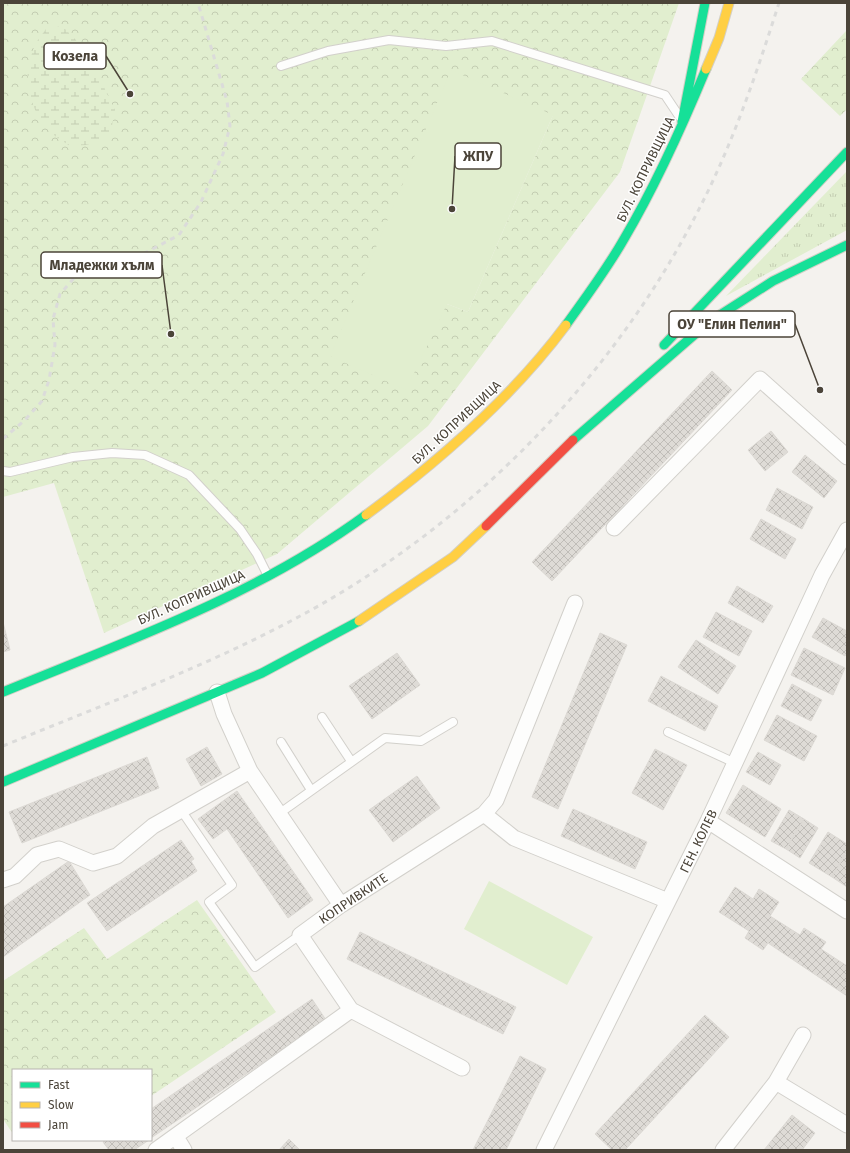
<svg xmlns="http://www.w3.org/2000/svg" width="850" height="1153" font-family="'Fira Sans',sans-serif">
<defs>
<pattern id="grass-tufts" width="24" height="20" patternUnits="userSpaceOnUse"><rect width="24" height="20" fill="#e1eecf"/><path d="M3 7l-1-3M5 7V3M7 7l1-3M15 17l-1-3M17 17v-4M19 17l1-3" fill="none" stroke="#c3cdb2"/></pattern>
<pattern id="forest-crowns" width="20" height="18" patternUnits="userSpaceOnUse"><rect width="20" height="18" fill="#e1eecf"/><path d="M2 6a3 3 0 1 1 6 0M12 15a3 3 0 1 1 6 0" fill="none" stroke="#c3cdb2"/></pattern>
<pattern id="wetland-marsh" width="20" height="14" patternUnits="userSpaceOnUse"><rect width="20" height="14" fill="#e1eecf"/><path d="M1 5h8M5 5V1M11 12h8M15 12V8" fill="none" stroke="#c3cdb2"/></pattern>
<pattern id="building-cross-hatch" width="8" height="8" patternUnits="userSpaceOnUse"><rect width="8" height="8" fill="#dedbd6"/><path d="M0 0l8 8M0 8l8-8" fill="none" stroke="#c0bdb8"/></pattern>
</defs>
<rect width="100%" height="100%" fill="#f4f2ee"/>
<!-- grass -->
<path fill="url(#grass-tufts)" d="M847,171V230L726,296Z"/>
<!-- forest -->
<path fill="url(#forest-crowns)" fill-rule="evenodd" d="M3,3H679L620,172L428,426L277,554L104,633L54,483L3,497ZM553,115L468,312L447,304Z
M847,30V109L840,116L801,79Z
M197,900L276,1012L151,1096V1070H13V1134L3,1119V981L84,928L107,959Z"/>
<!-- wetland -->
<path fill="url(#wetland-marsh)" d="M62,26L75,39L92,63L115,110L111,131L102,141L86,145L70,146L55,136L38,117L30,97L27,69L35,44L46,29Z"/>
<!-- pitch -->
<path fill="#e1eecf" d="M451,70L553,115L468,312L447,304L406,390L330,356Z
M489,881L593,937L567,985L464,929Z"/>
<!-- building -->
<path fill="url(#building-cross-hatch)" stroke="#dcd9d4" d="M712,371L732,390L552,581L532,562Z
M771,431L788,452L765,471L748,450Z
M805,455L837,481L824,498L792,472Z
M777,488L813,507L802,529L766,510Z
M761,519L796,539L785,559L750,539Z
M737,586L773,606L763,623L728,603Z
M716,612L752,631L739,656L703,637Z
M823,618L847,631V652L845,656L812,637Z
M3,622L10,650L3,652Z
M600,633L627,645L558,809L532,797Z
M696,640L736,666L718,694L678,667Z
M804,648L845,668L833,695L791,675Z
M397,653L420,685L372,719L349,686Z
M661,676L718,706L705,731L648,701Z
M792,684L822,700L811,721L781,706Z
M777,715L817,736L804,761L764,740Z
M207,747L222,774L201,786L186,759Z
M655,749L687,765L663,810L632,793Z
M758,752L781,765L770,785L746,772Z
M147,757L159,788L22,843L9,812Z
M417,776L440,808L393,842L369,810Z
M743,785L781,809L765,837L726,813Z
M237,791L313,900L288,918L227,829L213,839L198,819Z
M573,809L647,842L635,869L561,836Z
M789,810L804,819L786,849L771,841Z
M804,819L818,828L800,858L786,849Z
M828,832L847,844V851L832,877L809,863Z
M181,840L194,859L191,861L197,871L107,931L87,903Z
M845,855L847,856V887L832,877Z
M69,861L90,895L3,957V907Z
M735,887L753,899L759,889L779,902L770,916L800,935L804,928L826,942L821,949L847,966V996L768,943L763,950L745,938L749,931L719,912Z
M360,932L516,1007L503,1034L347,959Z
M312,999L326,1020L151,1138V1109Z
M705,1015L729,1037L625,1150H612L595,1134Z
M520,1056L546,1069L506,1150H473Z
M792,1115L815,1133L802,1150H764Z
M289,1139L300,1150H279Z
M106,1140H149L134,1150H109L103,1142Z"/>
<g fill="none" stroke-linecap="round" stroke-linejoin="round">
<defs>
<path id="lane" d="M281,66L328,51L389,40L446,46L492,41L665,95L679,116
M3,471L10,472L73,457L112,453L145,455L189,475L240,529L257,554L268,576
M322,717L351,761
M668,732L735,763
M281,742L311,790
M181,810L232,885L209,902L255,967L300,935
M280,813L385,738L421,741L453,722"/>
<path id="street" d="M614,528L760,379L847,457
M575,603L496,800L484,814L514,838L668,901
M217,692L224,714L250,771L341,905
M708,821L847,911
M3,880L15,876L37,855L59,849L93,863L117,856L153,826L250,771
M462,1068L351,1010L300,935L341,905L484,814
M776,1082L847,1125
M176,1137L184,1150
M156,1150L351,1010
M544,1150L708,821L822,575L847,530
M723,1150L776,1082L803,1035"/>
<path id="fast" d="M682,122L705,3
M566,325C586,297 607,269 624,239C656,185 682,127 706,69
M664,345L847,152
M573,440L709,322L773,281L847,245
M3,692C127,641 257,595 366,515
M3,782L262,673L359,621"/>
<path id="slow" d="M706,69L719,38L729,3
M366,515C439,461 511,399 566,325
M359,621L453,557L486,526"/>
<path id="jam" d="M486,526L573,440"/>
</defs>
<!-- lane casing -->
<use href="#lane" stroke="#d2d0cb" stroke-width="10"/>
<!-- street casing -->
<use href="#street" stroke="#d2d0cb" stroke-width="17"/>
<!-- fast casing -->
<use href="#fast" stroke="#d3cfc5" stroke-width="11"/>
<!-- slow casing -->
<use href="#slow" stroke="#d3cfc5" stroke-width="11"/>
<!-- jam casing -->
<use href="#jam" stroke="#d3cfc5" stroke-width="11"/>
<!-- lane -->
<use href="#lane" stroke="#fdfdfc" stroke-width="8"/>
<!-- street -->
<use href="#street" stroke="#fdfdfc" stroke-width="15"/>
<!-- fast -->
<use href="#fast" stroke="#16e098" stroke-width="9"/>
<!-- slow -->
<use href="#slow" stroke="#ffcf43" stroke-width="9"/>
<!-- jam -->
<use href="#jam" stroke="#f24e42" stroke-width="9"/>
<!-- rail -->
<path stroke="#dbdbda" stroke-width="3" stroke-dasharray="5 5" stroke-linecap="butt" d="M3,439L25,420L42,401L49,380L55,345L53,319L60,294L74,278L94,266L143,254L179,235L201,202L223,154L230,126L227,101L198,3
M3,746C107,703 214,664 313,609C474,519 613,377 697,213C732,146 756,75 779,3"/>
</g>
<g text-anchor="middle" stroke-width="3" stroke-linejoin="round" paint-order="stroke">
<!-- street labels -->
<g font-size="13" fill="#4b4439" stroke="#fff">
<text transform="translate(645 169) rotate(-64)" y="5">БУЛ. КОПРИВЩИЦА</text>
<text transform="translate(456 422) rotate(-43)" y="5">БУЛ. КОПРИВЩИЦА</text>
<text transform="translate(191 597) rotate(-24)" y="5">БУЛ. КОПРИВЩИЦА</text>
<text transform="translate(698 841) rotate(-64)" y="5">ГЕН. КОЛЕВ</text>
<text transform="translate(353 898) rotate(-34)" y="5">КОПРИВКИТЕ</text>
</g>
</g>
<!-- callouts -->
<path fill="none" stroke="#4b4439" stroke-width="1.5" d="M130 94L106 56M452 209L455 156M171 334L162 265M820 390L795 324"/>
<g fill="#4b4439" stroke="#fff" stroke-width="1.5">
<circle cx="130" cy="94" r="4"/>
<circle cx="452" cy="209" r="4"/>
<circle cx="171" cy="334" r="4"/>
<circle cx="820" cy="390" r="4"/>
</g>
<g fill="#fff" stroke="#4b4439" stroke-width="1.5">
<rect x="44" y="43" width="62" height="26" rx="4"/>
<rect x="455" y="143" width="46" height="26" rx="4"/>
<rect x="41" y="252" width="121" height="26" rx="4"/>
<rect x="669" y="311" width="126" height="26" rx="4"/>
</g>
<g font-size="14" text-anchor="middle" font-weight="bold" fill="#4b4439">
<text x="75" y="61">Козела</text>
<text x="478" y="161">ЖПУ</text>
<text x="102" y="270">Младежки хълм</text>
<text x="732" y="329">ОУ "Елин Пелин"</text>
</g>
<!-- border -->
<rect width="850" height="1153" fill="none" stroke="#4b4439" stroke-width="8"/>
<!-- legend -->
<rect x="12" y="1069" width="140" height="72" fill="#ffffff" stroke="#b7b4b0"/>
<rect x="20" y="1082" width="20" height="6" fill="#16e098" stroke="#b7b4b0"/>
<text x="48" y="1089" font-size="12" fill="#4b4439">Fast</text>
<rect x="20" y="1102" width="20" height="6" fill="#ffcf43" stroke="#b7b4b0"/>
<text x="48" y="1109" font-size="12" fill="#4b4439">Slow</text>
<rect x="20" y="1122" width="20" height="6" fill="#f24e42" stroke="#b7b4b0"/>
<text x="48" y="1129" font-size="12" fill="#4b4439">Jam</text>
</svg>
